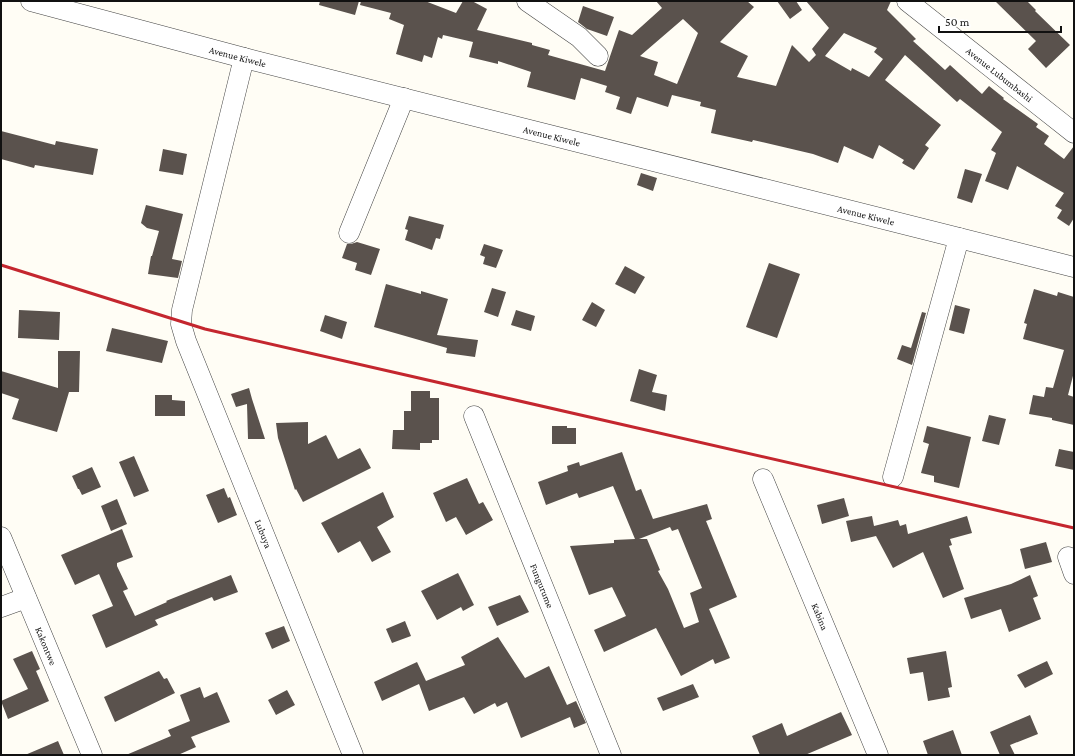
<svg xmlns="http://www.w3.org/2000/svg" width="1075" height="756" font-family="'Crimson Pro',serif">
<rect width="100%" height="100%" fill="#fffdf5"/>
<!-- building -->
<path fill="#5a524d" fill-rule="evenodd" d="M320,1H359L355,15L319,5Z
M361,1H425L456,13L463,1H472L487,9L477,30L532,43V45L550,50L548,55L605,71L619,30L632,35L662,8L656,1H747L754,7L720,42L748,56L737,77L776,86L792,45L809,62L816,55L812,49L829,28L806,1H891L887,10L916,39L913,41L945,70L950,65L982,94L989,86L1004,98L1003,99L1038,124L1036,127L1049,136L1044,144L1064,159L1074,146V218L1069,226L1057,218L1062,210L1055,206L1064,193L1017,166L1008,190L985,181L996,153L991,150L1002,132L960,99L957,102L905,55L885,80L941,125L925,145L929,148L914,170L902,163L904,160L879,145L873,159L844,146L838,163L813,154L753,140L752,142L711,133L716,110L700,106L701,102L672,95L668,107L637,97L631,114L616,109L620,97L605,92L607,86L581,78L575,100L542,91L527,87L531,72L498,61V64L469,57L473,42L443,35L442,39L438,37L432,58L424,55L422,62L396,54L404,25L389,19L391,13L360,5ZM683,19L698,33L677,84L654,75L658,62L640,56ZM844,33L877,48L874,52L883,59L869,77L852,68L851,71L825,56Z
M777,1H796L802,10L790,19Z
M995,1H1027L1036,10L1035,11L1070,45L1046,68L1028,49L1036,41Z
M583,6L614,17L607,36L587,29L578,22Z
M1,131L55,145L56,141L98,149L93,175L35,165L34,168L1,159Z
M163,149L187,154L183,175L159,171Z
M965,169L982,174L972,203L957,198Z
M641,173L657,178L653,191L637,185Z
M146,205L183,214L172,259L182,261L178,278L148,274L151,256H152L159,231L147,228L141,223Z
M409,216L444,225L440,239L436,238L432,250L405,240L408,230L405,229Z
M357,242L380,249L371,275L355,270L357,263L342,258L347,244H351Z
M484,244L503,250L496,268L483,264L485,257L480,255Z
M769,263L800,274L777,338L746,327Z
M625,266L645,277L635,294L615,284Z
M386,284L421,294V291L448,299L437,335L478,340L475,357L446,353L447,348L374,327Z
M492,288L506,292L498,317L484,312Z
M1034,289L1057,296L1058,292L1074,297V372L1068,395L1074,397V425L1052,420V418L1029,414L1033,395L1044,397L1046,387L1053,388L1064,350L1023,339L1027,324L1024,323Z
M592,302L605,310L596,327L582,320Z
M955,305L970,309L964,334L949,330Z
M19,310L60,312L59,340L18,338Z
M516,310L535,316L531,331L511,325Z
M922,312L926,313L912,365L897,359L902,345L911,348Z
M325,315L347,322L342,339L320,331Z
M112,328L168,341L162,363L106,351Z
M58,351H80L79,392H69L57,432L12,419L19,399L1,393V371L58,388Z
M639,369L657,375L652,392L667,395L665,411L630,401Z
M249,388L252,399L265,439H248L247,404L236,407L231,394Z
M411,391H430V398H439V440H432V443H420V450L392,449L393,430H404V411H411Z
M155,395H172V400L185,401V416H155Z
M989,415L1006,419L999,445L982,441Z
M308,422V444L326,435L338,459L360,448L371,468L303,502L296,489L295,490L278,438L276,423Z
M552,426H567V428H576V444H552Z
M927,426L971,437L959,488L934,482V476L921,473L929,444L923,442Z
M1059,449L1074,452V470L1055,466Z
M622,452L636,491L641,489L653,519L707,504L712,519L706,521L737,597L709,609L730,658L715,664L713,659L681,676L656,628L604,652L594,630L626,616L612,587L589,595L570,546L614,543V540L635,539L613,486L579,498L577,493L546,505L538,482L568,471L567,466L579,462L580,466ZM670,527L672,531L678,529L702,588L690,593L699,622L684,628L668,589L658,571L660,570L647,539H639Z
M134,456L149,491L134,497L119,462Z
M92,467L101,487L82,495L79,489H78L72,476Z
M467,478L479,504L483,502L493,520L466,535L456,517L446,522L433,493Z
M224,488L228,498L230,497L237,515L218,523L206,495Z
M383,492L394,517L377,527L391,552L372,562L360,541L338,553L321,523Z
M844,498L849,516L822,524L817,505Z
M117,499L127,524L111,531L101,506Z
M872,516L874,526L898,520L900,526L906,524L908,534L967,516L972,533L950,539L952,545L949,546L964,589L943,598L923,552L893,568L876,536L851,542L846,521Z
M122,529L133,557L117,563V566L128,589L123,591L135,616L167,602L166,601L231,575L238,592L214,601L212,597L155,620L158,625L106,648L92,615L113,606L99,574L75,585L61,555Z
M1046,542L1052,562L1025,569L1020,549Z
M458,573L474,605L463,611L461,607L437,620L421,591Z
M1030,575L1038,596L1033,598L1041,619L1009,632L1001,609L971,619L964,598L1011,584Z
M520,595L529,612L497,626L488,607Z
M405,621L411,636L392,643L386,629Z
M284,626L290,641L272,649L265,633Z
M498,637L525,678L549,666L567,705L576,701L586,723L574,728L570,717L521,738L507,702L497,707L495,703L474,714L464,697L429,711L419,684L382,701L374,682L417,662L426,681L465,665L461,657Z
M32,651L40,669L36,671L49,701L8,719L1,701L28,689L13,659Z
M946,651L952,687L948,688L950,697L928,701L923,672L910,674L907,658Z
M1047,661L1053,674L1025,688L1017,675Z
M159,671L164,679L167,678L175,693L115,722L104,697Z
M693,684L699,697L663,711L657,698Z
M200,687L204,698L217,692L230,722L191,737L196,747L178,755H126L171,736L168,730L190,721L180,695Z
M287,690L295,705L276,715L268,700Z
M841,712L852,735L805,755H760L752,736L782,723L787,736Z
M1030,715L1038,734L1010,745L1015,755H1000L990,732Z
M953,730L962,755H928L923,741Z
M58,741L64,755H25Z"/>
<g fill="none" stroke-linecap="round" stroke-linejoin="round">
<defs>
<g id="minor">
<path id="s1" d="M31,1L244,58L1074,267"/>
<path d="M527,1L579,37L598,56"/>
<path id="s2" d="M907,1L1074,133"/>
<path id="s3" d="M244,58L182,310L181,324L186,341L353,755"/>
<path d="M349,233L404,98"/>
<path id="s4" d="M474,416L611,755"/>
<path d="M893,477L959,238"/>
<path id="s5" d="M763,479L878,755"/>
<path id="s6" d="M1,537L92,755"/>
<path d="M1068,557L1074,574"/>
<path d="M1,607L26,598"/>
</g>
</defs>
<!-- minor casing -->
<use href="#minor" stroke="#444" stroke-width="21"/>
<!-- minor -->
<use href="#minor" stroke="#fff" stroke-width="20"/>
<!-- rail -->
<path stroke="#c4262e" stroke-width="3" d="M1,265L205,329L1074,528"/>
</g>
<g text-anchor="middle" stroke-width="4" stroke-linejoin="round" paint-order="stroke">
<!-- street labels -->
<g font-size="10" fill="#111" stroke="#fff">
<text dy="4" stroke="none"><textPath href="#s1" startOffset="214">Avenue Kiwele</textPath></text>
<text dy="4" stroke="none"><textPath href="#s2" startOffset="118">Avenue Lubumbashi</textPath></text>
<text dy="4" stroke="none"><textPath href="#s1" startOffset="538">Avenue Kiwele</textPath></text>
<text dy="4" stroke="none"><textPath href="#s1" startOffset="862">Avenue Kiwele</textPath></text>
<text dy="4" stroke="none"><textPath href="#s3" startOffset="499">Lubuya</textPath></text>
<text dy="4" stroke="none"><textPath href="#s4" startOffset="183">Fungurume</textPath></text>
<text dy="4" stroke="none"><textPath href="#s5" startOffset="149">Kabina</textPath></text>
<text dy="4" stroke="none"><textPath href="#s6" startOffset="118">Kakontwe</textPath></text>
</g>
</g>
<!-- border -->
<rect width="1075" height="756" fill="none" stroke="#111111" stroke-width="4"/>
<!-- scale -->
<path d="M939 26v6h122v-6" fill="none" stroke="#111111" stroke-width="2"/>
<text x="945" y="26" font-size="12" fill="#111111" stroke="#ffffff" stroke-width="3" paint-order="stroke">50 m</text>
</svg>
